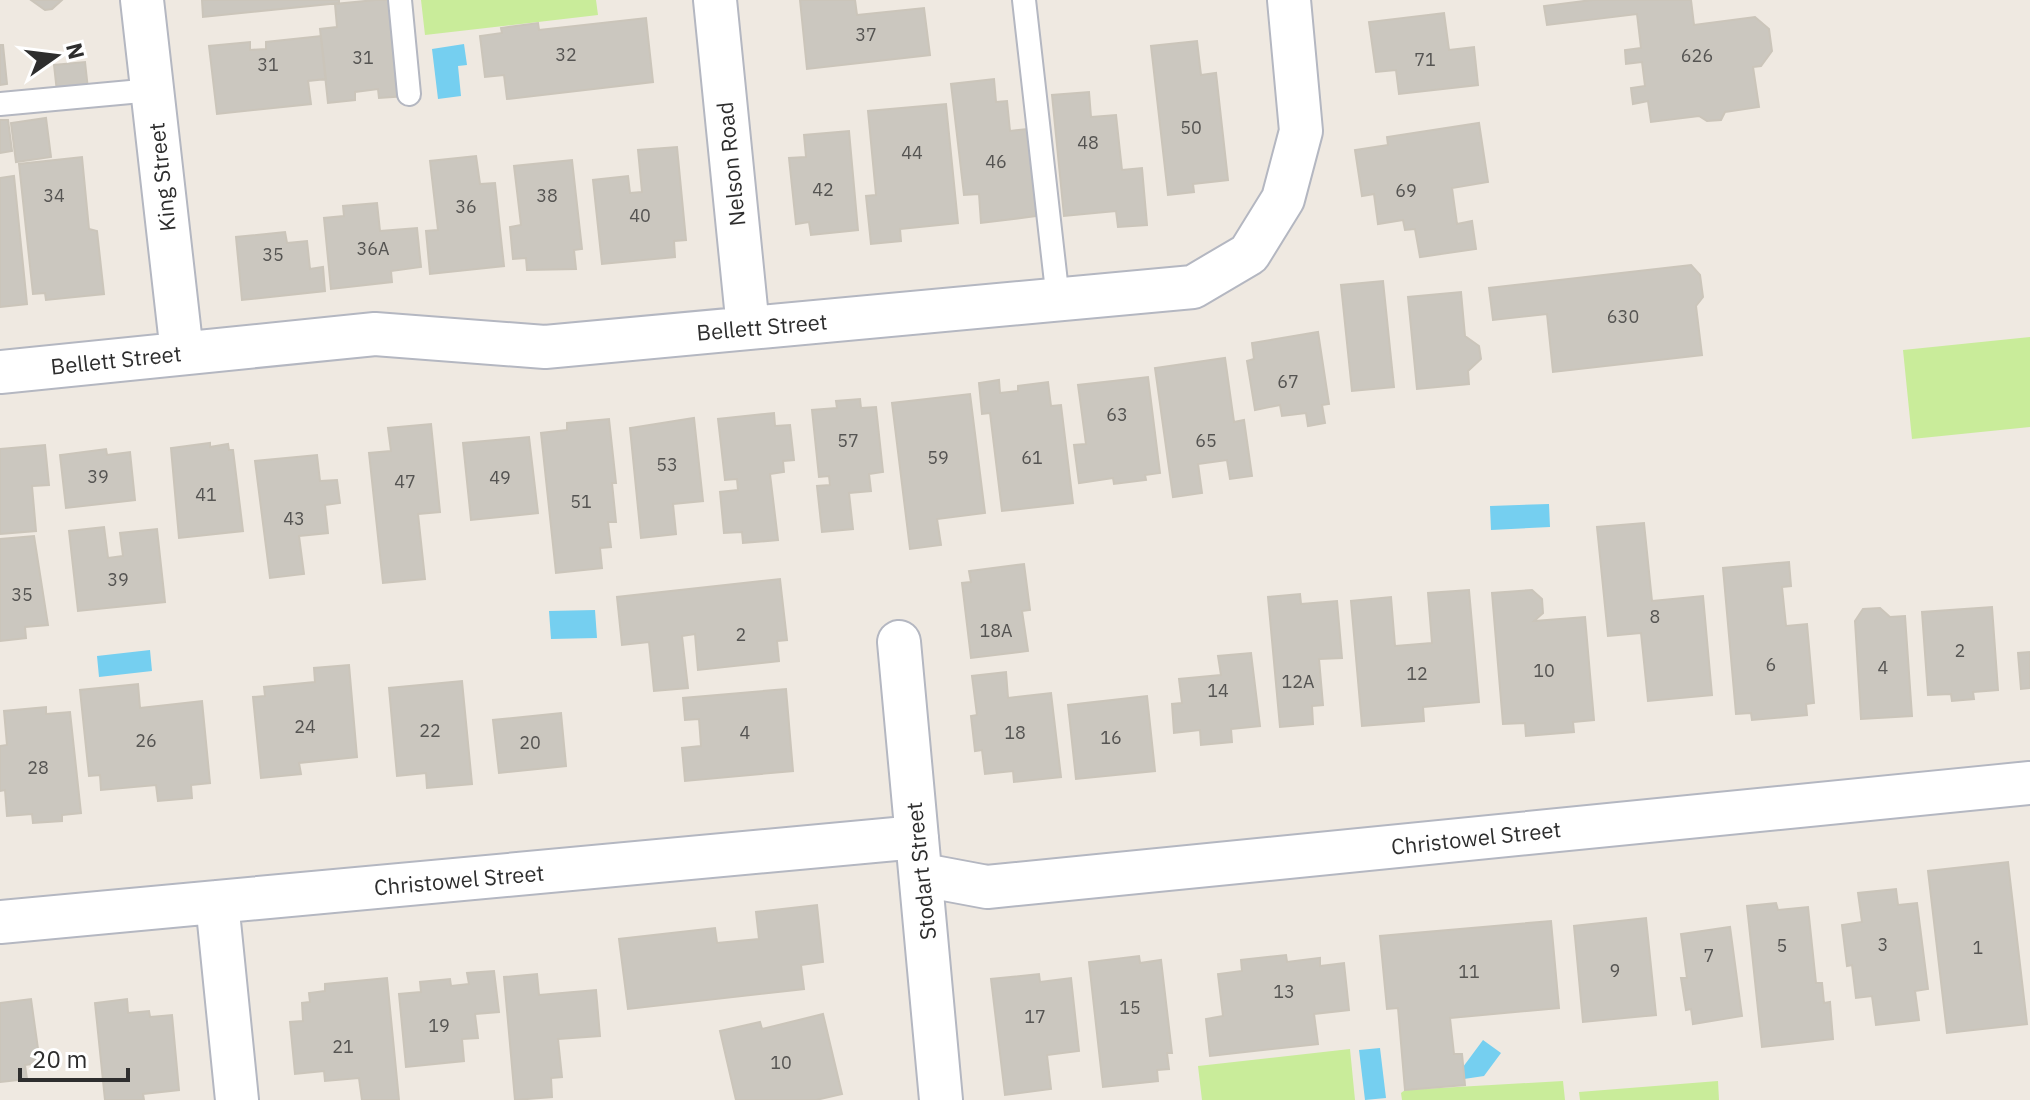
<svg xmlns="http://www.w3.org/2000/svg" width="2030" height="1100" font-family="'IBM Plex Sans',sans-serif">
<rect width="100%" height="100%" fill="#efe9e1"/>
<!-- pitch -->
<path fill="#c9ec9a" d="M421,0H596L598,15L425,35Z
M2030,337V427L1912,439L1903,350Z
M1350,1049L1355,1100H1202L1198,1066Z
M1563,1081L1565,1100H1402L1401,1093L1405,1090Z
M1718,1081L1719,1100H1580L1579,1092Z"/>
<!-- water -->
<path fill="#75cff0" d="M464,44L467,65L458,66L461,96L438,99L432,49Z
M1549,504L1550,527L1491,530L1490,506Z
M595,610L597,638L551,639L549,611Z
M150,650L152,671L99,677L97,656Z
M1483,1040L1501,1053L1484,1076L1464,1079L1463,1067Z
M1380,1048L1386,1098L1365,1100L1359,1050Z"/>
<!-- building -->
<path fill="#cbc7bf" stroke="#cbc5ba" stroke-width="2" d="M31,0H62L52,9L45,10Z
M202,0H339V3L203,17Z
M375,0H397L407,96L379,98L378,89L355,92V100L328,103L320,29L337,27L335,4Z
M800,0H855L857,15L924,8L930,55L807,69Z
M1592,0H1691L1694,25L1755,17L1769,29L1772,51L1761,66L1753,67L1759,107L1725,112L1721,120L1707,121L1699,116L1651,122L1648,101L1633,104L1631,88L1645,86L1642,62L1626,64L1625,50L1641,48L1637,14L1547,25L1544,6Z
M1444,13L1449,50L1474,47L1478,85L1399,94L1396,70L1376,72L1369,22Z
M646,18L653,82L507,99L504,75L485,77L480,36L502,33L501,28L538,23L539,30Z
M321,36L326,79L308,81L311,104L217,114L209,46L250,42V50L266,49V42Z
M1197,41L1201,75L1216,73L1228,180L1193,184L1194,192L1168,195L1151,46Z
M0,45H3L7,84L0,85Z
M85,62L88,89L57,92L54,65Z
M994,79L996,102L1007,101L1010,131L1027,129L1037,216L981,223L979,194L964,195L951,84Z
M1089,92L1091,117L1116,115L1122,170L1142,168L1147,225L1118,227L1116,211L1064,216L1052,95Z
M946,104L958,223L900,229L901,241L871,244L866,196L876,195L868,111Z
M46,118L51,157L16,162L11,123Z
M0,120H8L12,151L0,153Z
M1479,123L1488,182L1452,188L1457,224L1472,221L1476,249L1420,257L1415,229L1405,230L1403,220L1378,224L1374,194L1362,196L1355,150L1388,145L1387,137Z
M849,131L858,230L811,235L809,222L796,224L789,158L806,157L804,135Z
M677,147L686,240L674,241L675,257L602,264L593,180L628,176L630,193L642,192L638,150Z
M476,156L480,184L495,183L504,266L430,274L426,231L438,230L430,161Z
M82,157L89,229L97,231L104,294L46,300L45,293L33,294L19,164Z
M572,160L582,249L574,250L576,269L527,270L526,258L513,259L510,227L521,225L514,166Z
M14,176L27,304L0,307V178Z
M377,203L380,231L417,228L421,267L391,271L392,282L331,289L324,218L344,216L343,206Z
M285,232L287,243L307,241L310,269L323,267L325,291L242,300L236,237Z
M1691,265L1700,275L1703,297L1696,306L1702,355L1553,372L1547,314L1493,320L1489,288Z
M1383,281L1394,387L1352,391L1341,285Z
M1461,292L1465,336L1479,346L1481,359L1468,371L1469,384L1417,389L1408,297Z
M1318,332L1329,404L1322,405L1325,423L1308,426L1306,413L1282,416L1280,405L1255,410L1247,361L1254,359L1252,343Z
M1225,358L1234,422L1244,420L1252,476L1230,479L1227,460L1198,464L1202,493L1173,497L1155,368Z
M1148,377L1160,473L1145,475L1146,480L1114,484L1113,478L1079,483L1074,445L1086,444L1078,385Z
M999,380L1000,393L1018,391V386L1048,382L1051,406L1061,405L1073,503L1002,511L990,413L982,414L979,383Z
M970,394L985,513L937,519L941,545L910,549L892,403Z
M860,399L861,408L876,407L883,472L869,474L871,491L849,493L853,529L822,532L817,486L830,485L829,476L819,477L812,410L837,408L836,401Z
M774,413L775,426L790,425L794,460L783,461L784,472L770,474L778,540L743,543L742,532L724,533L720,492L738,490L737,479L725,480L718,419Z
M694,418L703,501L673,504L676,534L641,538L630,428Z
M609,419L616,483H612L616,522H608L611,547L600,548L602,568L556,573L541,433L567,430V423Z
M431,424L440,512L418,514L425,579L383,583L369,453L391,451L388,428Z
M529,437L538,513L471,520L463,443Z
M210,443V447L228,444L229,450H233L243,531L179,538L171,448Z
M45,445L49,485L32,486L36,531L0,534V449Z
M106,449L107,455L130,452L135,500L66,508L60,455Z
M317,455L320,481L337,480L340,503L325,505L328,533L299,536L304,574L270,578L255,461Z
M1644,523L1652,601L1703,596L1712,695L1648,701L1641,633L1608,636L1597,527Z
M104,527L108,558L123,556L120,533L157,529L165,602L78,611L69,531Z
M34,536L48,625L25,627L26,638L0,641V539Z
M1789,562L1791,586L1782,587L1786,626L1807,624L1814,703L1806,704L1807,715L1752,720L1751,713L1736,714L1723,568Z
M1024,564L1030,610L1022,611L1028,651L971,658L962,583L971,582L969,571Z
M780,579L787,640L777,641L779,661L698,670L695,634L682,636L688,688L654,691L649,642L622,645L617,597Z
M1469,590L1479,702L1423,707L1424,721L1362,726L1351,601L1391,597L1395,646L1432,643L1428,593Z
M1532,590L1542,599L1543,613L1534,621L1585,617L1594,720L1573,722L1574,732L1526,736L1525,723L1503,724L1492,593Z
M1300,594L1301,604L1337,601L1342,658L1319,659L1323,705L1312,706L1313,724L1280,727L1268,597Z
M1992,607L1998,690L1973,692L1974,699L1952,701L1951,694L1928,695L1922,612Z
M1880,608L1890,617L1905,616L1912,716L1861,719L1855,621L1863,609Z
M2030,652V688L2021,689L2018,653Z
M1251,653L1260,726L1231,729L1232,742L1201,745L1200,730L1174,733L1172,704L1182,703L1179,679L1221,675L1218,656Z
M349,665L357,757L299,763L301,774L261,778L253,697L265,696L264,687L315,682L314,668Z
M1006,672L1008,698L1051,693L1061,777L1014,782L1013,771L985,774L982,750L975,751L971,716L977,715L972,676Z
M462,681L472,784L427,788L426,773L397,776L389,688Z
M138,684L140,708L202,701L210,783L191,785L192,798L158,801L156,785L101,790L100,775L89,776L80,690Z
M786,689L793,771L685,781L682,748L701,746L699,719L685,720L683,698Z
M1147,696L1155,771L1076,779L1068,705Z
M46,707V714L70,712L81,813L62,815V821L33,823L32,814L7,816L5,790L0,791V746L7,745L4,711Z
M561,713L566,766L499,773L493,720Z
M2008,862L2027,1024L1947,1033L1928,871Z
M1896,889L1898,905L1917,903L1928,989L1915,991L1919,1020L1876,1025L1872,996L1856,998L1852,965L1847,966L1842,925L1862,922L1858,893Z
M1776,903L1778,910L1808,907L1816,983H1822L1824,1003L1830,1002L1833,1039L1762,1047L1747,906Z
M817,905L823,962L801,965L804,989L628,1009L619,939L715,928L717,943L759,939L756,912Z
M1646,918L1656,1015L1583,1022L1574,926Z
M1551,921L1559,1008L1450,1018L1454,1054H1462L1465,1085L1405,1090L1398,1008L1387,1009L1380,936Z
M1730,927L1742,1016L1693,1024L1691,1009L1686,1010L1681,978H1687L1681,934Z
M1286,955L1287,962L1320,958V966L1344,963L1349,1010L1314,1014L1318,1044L1210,1056L1206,1019L1223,1016L1218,974L1242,971L1241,960Z
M1139,956L1140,963L1161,960L1172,1053H1167L1169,1069L1157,1070L1158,1081L1103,1087L1089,962Z
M494,971L499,1012L475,1014L478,1038L462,1039L464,1061L406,1067L399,994L421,992L420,982L450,979L451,986L469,984L467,973Z
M537,974L539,995L596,990L600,1036L558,1039L562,1077L551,1078L552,1097L515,1100L504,977Z
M1039,974L1040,982L1071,978L1079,1051L1047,1055L1051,1089L1005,1095L991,979Z
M387,978L399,1100H362L359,1078L325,1081L324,1071L295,1074L290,1022L303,1021L302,1003L310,1002L309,993L325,991V984Z
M31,999L40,1063L25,1065L27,1079L0,1082V1003Z
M127,999L128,1013L149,1011L150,1017L172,1015L179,1090L143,1094L144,1100H105L95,1003Z
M823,1014L842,1094L816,1100H736L720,1031L760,1022L762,1029Z"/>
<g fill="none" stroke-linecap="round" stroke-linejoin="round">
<defs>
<path id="lane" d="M400,0L409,94
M1024,0L1058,300
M0,104L152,90"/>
<path id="street" d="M142,0L182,353
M715,0L748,328
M0,372L375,334L545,347L1193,287L1249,254L1283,199L1301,131L1289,0
M899,642L941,1100
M923,875L987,887L2030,783
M217,902L237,1100
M0,922L917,837"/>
</defs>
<!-- lane casing -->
<use href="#lane" stroke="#b4b7c1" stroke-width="26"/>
<!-- street casing -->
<use href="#street" stroke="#b4b7c1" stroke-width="46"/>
<!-- lane -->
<use href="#lane" stroke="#fff" stroke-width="22"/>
<!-- street -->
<use href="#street" stroke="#fff" stroke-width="42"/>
</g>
<g text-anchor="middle" stroke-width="6" stroke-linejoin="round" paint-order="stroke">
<!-- number labels -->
<g font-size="18" fill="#555452">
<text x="866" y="41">37</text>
<text x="566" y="61">32</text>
<text x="1697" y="62">626</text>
<text x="363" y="64">31</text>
<text x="1425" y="66">71</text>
<text x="268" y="71">31</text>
<text x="1191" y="134">50</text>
<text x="1088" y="149">48</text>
<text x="912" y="159">44</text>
<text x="996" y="168">46</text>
<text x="823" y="196">42</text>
<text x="1406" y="197">69</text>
<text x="54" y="202">34</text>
<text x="547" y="202">38</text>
<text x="466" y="213">36</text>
<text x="640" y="222">40</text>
<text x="373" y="255">36A</text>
<text x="273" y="261">35</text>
<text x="1623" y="323">630</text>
<text x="1288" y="388">67</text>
<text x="1117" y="421">63</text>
<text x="848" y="447">57</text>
<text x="1206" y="447">65</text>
<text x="938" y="464">59</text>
<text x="1032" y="464">61</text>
<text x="667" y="471">53</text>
<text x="98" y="483">39</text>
<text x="500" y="484">49</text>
<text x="405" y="488">47</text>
<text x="206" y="501">41</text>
<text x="581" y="508">51</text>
<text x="294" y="525">43</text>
<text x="118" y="586">39</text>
<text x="22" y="601">35</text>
<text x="1655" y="623">8</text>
<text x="996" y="637">18A</text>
<text x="741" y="641">2</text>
<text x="1960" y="657">2</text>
<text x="1771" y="671">6</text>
<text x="1883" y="674">4</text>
<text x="1544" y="677">10</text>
<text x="1417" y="680">12</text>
<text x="1298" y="688">12A</text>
<text x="1218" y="697">14</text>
<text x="305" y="733">24</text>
<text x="430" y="737">22</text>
<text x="745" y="739">4</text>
<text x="1015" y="739">18</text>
<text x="1111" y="744">16</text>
<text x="146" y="747">26</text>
<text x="530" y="749">20</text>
<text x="38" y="774">28</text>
<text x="1883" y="951">3</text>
<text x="1782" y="952">5</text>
<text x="1978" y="954">1</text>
<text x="1709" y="962">7</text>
<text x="1615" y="977">9</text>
<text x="1469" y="978">11</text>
<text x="1284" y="998">13</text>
<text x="1130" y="1014">15</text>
<text x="1035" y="1023">17</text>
<text x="439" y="1032">19</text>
<text x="343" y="1053">21</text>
<text x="781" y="1069">10</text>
</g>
<!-- street labels -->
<g font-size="22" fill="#2e2e2e" stroke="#fff">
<text transform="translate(731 164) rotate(-96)" y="8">Nelson Road</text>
<text transform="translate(162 177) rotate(-96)" y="8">King Street</text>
<text transform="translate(762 327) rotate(-5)" y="8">Bellett Street</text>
<text transform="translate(116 360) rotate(-6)" y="8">Bellett Street</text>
<text transform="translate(1476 838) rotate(-6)" y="8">Christowel Street</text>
<text transform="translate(921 871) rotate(-96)" y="8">Stodart Street</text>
<text transform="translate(459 880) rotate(-5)" y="8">Christowel Street</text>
</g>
</g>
<!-- north arrow -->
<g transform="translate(56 56) rotate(76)" stroke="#ffffff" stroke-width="6" paint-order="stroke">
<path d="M0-6L14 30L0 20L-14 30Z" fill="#2e2e2e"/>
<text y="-12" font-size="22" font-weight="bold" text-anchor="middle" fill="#2e2e2e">N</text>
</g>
<!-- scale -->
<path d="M20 1068v12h108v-12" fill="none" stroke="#2e2e2e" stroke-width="4"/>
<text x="32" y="1068" font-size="24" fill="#2e2e2e" stroke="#ffffff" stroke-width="6" paint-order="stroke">20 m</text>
</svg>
